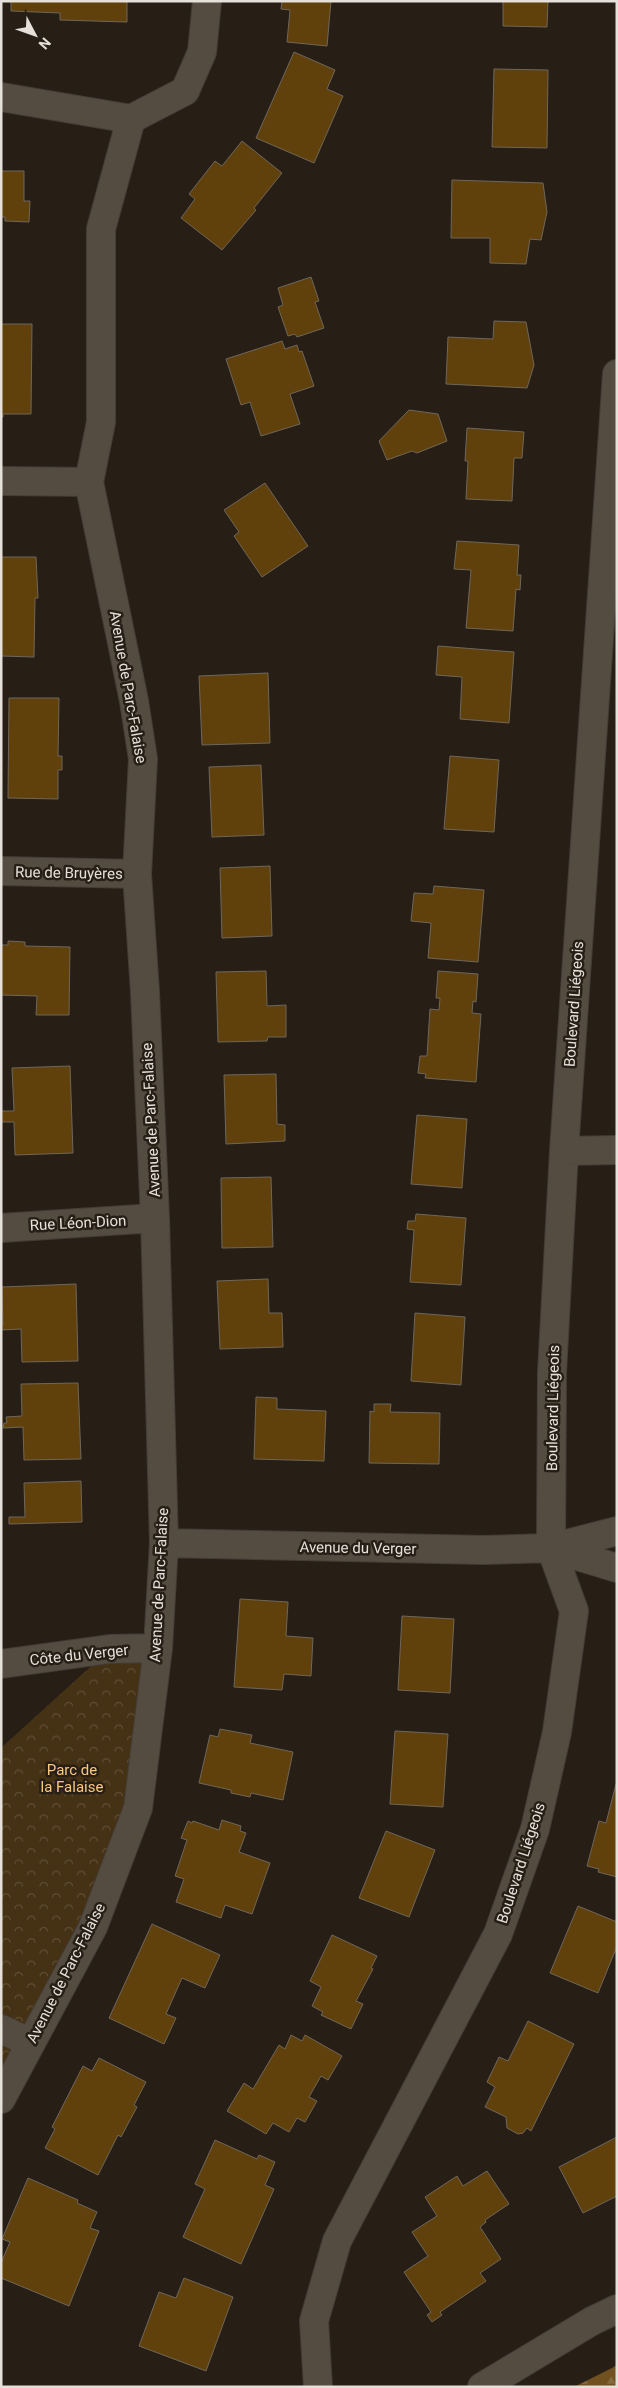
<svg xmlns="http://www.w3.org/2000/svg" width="618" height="2388" font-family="Roboto,sans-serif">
<defs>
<pattern id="forest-firs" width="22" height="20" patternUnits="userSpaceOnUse" patternTransform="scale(1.25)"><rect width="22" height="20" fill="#715120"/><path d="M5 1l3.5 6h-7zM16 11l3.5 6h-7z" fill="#856a40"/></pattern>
<pattern id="park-crowns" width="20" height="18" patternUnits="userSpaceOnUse" patternTransform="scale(1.25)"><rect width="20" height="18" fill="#453114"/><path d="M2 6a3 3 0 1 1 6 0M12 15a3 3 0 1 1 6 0" fill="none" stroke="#604f36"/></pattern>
</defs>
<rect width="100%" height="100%" fill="#271f16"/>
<!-- forest -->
<path fill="url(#forest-firs)" d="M617,2365V2387H574L612,2368Z"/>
<!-- park -->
<path fill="url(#park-crowns)" d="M158,1648L138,1808L1,2099V1748L110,1649Z"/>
<!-- building -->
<path fill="#60410c" stroke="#6f665b" d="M11,1H127V22L60,20V13L11,11Z
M282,1H331L327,46L287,42L290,10L281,9Z
M503,1H548L547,27L503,26Z
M294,52L335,70L327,89L343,96L314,163L256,138Z
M494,69L548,70L547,148L492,147Z
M242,141L282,173L254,208L256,210L222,250L181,218L195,199L189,194L215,161L222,166Z
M1,171H24V201H30L29,222L5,221V217H1Z
M452,180L543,183L547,212L541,240L530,239L526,264L490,263V238H451Z
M311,277L319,301L315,302L324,328L297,337L295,334L288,336L278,307L283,305L278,288Z
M494,321L526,322L534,365L527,388L446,384L448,337L493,339Z
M1,324H32L31,414H3V417H1Z
M282,341L285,349L297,345L299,352L302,351L314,386L290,394L300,424L261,436L250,402L241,405L226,359Z
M409,410L438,414L447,441L417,453L412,451L387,460L379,441Z
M467,428L524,432L522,458H514L512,501L466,499L468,461H465Z
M265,483L308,546L262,577L234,536L239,532L224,510Z
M457,541L519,545L517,575H521L520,590L516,589L513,631L466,628L471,570L454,569Z
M1,557H36L38,598H35L34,657L1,656Z
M438,646L514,652L509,723L460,719L462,677L436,675Z
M268,673L270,743L202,745L199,676Z
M9,698H59L58,756H62V770H58V799L8,798Z
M450,756L499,760L494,832L444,829Z
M261,765L264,835L212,837L209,767Z
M270,866L272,936L222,938L220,868Z
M434,886L484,890L478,962L428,958L431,923L411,921L414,893L433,894Z
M8,941L25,942V946L70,947L69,1015H36L37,996L1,995V945H8Z
M266,971L267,1006L286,1005V1037H268L267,1041L218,1042L216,972Z
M438,971L478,974L476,1002L473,1001L472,1013L481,1014L476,1082L425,1078L426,1074L418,1073L420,1056H427L430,1009L439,1010L440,998H436Z
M70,1066L73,1153L15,1155L14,1122H1V1111H14L12,1068Z
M276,1074L277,1124L285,1125V1141L226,1144L224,1075Z
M417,1115L467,1119L462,1188L411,1184Z
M271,1177L273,1247L222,1248L221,1178Z
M416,1214L466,1218L461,1285L410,1282L414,1230L407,1229L408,1221H415Z
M268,1279L269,1313H282L283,1347L220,1349L217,1281Z
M76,1284L78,1361L22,1362L21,1329L1,1330V1325H3L2,1287Z
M415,1313L465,1317L461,1385L411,1381Z
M78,1383L81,1459L24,1460L23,1427L3,1428L4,1423H7L6,1417L22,1416L21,1384Z
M256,1397L277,1398V1409L326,1411L324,1461L254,1459Z
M374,1404H391L390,1412L440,1413L439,1464L369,1463L370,1411L374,1412Z
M81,1481L82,1522L9,1524V1517H25L24,1483Z
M240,1599L288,1602L286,1636L313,1638L311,1676L284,1674L282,1690L234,1687Z
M402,1616L454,1619L450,1693L398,1690Z
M220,1729L252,1735L250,1743L293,1752L283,1800L251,1793L250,1797L231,1793V1790L199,1783L210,1735L218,1737Z
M395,1731L448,1734L443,1807L390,1804Z
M616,1784H617V1877L598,1872L599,1869L587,1866L599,1821L606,1823Z
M222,1820L241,1826L240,1831L246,1833L239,1852L270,1863L252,1914L225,1905L221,1918L176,1902L184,1879L175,1876L187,1840L181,1838L188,1821L192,1823L193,1821L219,1830Z
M386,1831L435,1850L409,1917L359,1898Z
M578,1906L617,1922V1946L598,1993L550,1973Z
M152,1924L220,1955L205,1988L182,1978L166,2014L176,2018L164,2044L109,2018Z
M332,1935L377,1956L371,1968L373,1969L356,2001L363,2004L351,2029L321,2015L323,2012L312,2006L321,1987L310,1981Z
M528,2021L574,2044L531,2131L527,2128L523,2133L518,2134L507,2128L506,2117L485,2107L495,2087L487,2082L499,2057L508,2061Z
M291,2035L302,2041L305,2035L342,2056L328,2080L321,2076L309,2097L317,2101L305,2122L297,2118L289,2132L273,2123L266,2134L227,2111L244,2083L253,2089L279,2045L285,2049Z
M99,2058L146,2082L134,2105L137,2107L121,2137L118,2135L98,2175L45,2148L55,2129L52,2127L83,2066L92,2071Z
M617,2137V2196L583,2213L559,2167Z
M215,2140L257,2159L259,2155L275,2162L265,2185L274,2189L241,2264L183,2237L205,2189L195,2184Z
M487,2171L509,2204L485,2220L486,2222L480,2227L501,2259L480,2273L486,2281L440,2312L442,2315L432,2322L427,2315L431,2312L404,2272L428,2256L412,2232L437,2216L425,2197L457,2176L463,2186Z
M28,2178L78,2200L77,2203L97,2212L90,2228L99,2231L69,2306L1,2278V2263L10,2242L2,2239Z
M184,2278L233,2297L206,2371L139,2346L159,2292L176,2298Z"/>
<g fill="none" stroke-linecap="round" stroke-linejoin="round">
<defs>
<path id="minor" d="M1,97L131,119L185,91L202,52L207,1
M1,481L89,482
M1,871L137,874
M564,1151L617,1150
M1,1228L155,1218
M164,1543L484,1550L551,1548L617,1531
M551,1548L617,1568
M1,1664L110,1649L158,1648
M1,2029L31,2043
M1,2099L93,1927L138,1808L158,1648L164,1543L155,1218L145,992L137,874L143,759L134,701L89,482L101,422V229L131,119
M318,2387L314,2321L337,2241L498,1934L535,1829L557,1732L574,1611L551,1548L552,1373L564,1151L617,374
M482,2387L592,2321L617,2309"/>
</defs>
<!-- minor casing -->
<use href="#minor" stroke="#433d37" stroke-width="30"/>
<!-- minor -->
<use href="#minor" stroke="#554c41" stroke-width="28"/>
</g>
<g text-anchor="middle" stroke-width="5" stroke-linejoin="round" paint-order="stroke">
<!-- street labels -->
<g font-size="15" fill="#e5e0da" stroke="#271f16">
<text transform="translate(128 687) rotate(80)" y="5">Avenue de Parc-Falaise</text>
<text transform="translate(69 873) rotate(1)" y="5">Rue de Bruyères</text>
<text transform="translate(574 1004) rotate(-86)" y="5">Boulevard Liégeois</text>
<text transform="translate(151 1120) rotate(-93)" y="5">Avenue de Parc-Falaise</text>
<text transform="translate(78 1223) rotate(-3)" y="5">Rue Léon-Dion</text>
<text transform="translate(553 1408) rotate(-89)" y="5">Boulevard Liégeois</text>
<text transform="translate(358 1548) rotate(1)" y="5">Avenue du Verger</text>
<text transform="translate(159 1585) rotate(-87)" y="5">Avenue de Parc-Falaise</text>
<text transform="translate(79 1655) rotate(-6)" y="5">Côte du Verger</text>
<text transform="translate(521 1863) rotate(-72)" y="5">Boulevard Liégeois</text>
<text transform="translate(66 1973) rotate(-63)" y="5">Avenue de Parc-Falaise</text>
</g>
<!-- park labels -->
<g font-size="15" fill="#fbc77f" stroke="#271f16">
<text x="72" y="1775">Parc de<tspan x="72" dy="17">la Falaise</tspan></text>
</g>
</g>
<!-- border -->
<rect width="618" height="2388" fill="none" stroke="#e5e0da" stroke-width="5"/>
<!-- north arrow -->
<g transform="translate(35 35) rotate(131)" stroke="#271f16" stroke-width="4" paint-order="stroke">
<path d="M0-4L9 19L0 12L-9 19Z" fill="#e5e0da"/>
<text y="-8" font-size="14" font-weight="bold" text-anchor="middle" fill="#e5e0da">N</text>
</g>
</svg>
